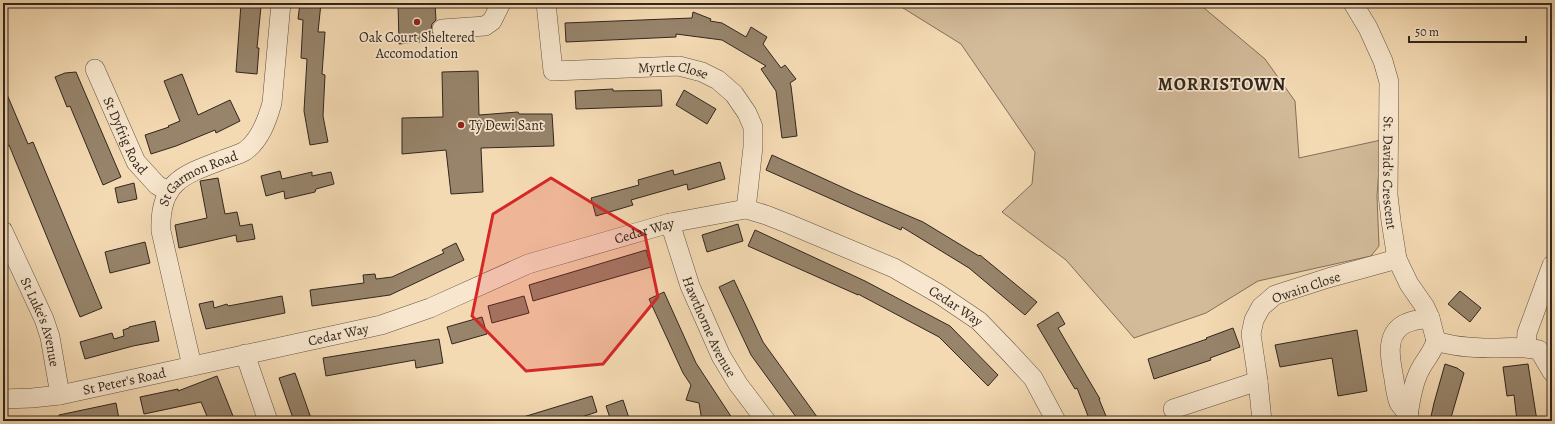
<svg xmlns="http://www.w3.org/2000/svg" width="1555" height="424" font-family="Alegreya,serif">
<rect width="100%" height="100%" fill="#f4dab3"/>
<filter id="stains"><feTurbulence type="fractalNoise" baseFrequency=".005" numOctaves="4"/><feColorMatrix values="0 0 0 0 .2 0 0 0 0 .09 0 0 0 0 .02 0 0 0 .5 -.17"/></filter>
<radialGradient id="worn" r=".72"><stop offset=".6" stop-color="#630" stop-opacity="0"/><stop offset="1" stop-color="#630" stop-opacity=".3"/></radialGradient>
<!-- green -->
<path fill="#d3bb9a" stroke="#82705c" d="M895,3H1198L1265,59L1295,101L1299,158L1381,140L1377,196L1379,246L1371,256L1258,281L1206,313L1134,338L1066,260L1002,212L1032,184L1035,152L961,44Z"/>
<!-- building -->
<path fill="#97846b" stroke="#32261e" d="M300,3H321L318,32H325L322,74L325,75L323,116L328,142L310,145L304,111L307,59L301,58L303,20L298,19Z
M398,3H435L436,20L432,24L431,29L433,35L437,40L399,44Z
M241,4L261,6L257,48H259L257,74L236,72Z
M693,12L711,19L710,21L722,23L746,37L751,27L767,37L763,44L781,68L785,65L796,79L790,83L791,86L797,136L782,138L776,91L761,69L766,66L722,40L676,34V37L566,42L565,23L692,18Z
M478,71L479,115L518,112L519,114H552L554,146L481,148L483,192L451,194L446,150L402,154V118L443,117L442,72Z
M76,72L121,177L103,185L70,106L67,107L55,77L65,73Z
M182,74L198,115L230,100L240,121L216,133L215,130L176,146L151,154L145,135L169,127L168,126L180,121L164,81Z
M3,85L28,144L33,142L102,308L80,317L9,145L3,148Z
M613,89V91L661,90L662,106L576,109L575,91Z
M684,90L716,109L707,124L676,105Z
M772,155L855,193L923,222L979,256L980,255L1037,302L1025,315L969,268L902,227L901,230L766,170Z
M720,162L725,179L688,190L687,184L631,200L633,205L596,216L591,198L639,185L638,180L673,170L674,175Z
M280,171L282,179L312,172V176L331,172L334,184L316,189L315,192L285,199L284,191L266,196L261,176Z
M218,178L225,214L237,212L240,226L252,224L255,239L237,242L236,235L179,248L175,225L207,218L200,181Z
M134,183L137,199L118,203L115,188Z
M738,224L743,241L707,252L702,235Z
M755,230L865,281L950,326L998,375L988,386L939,337L858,294V295L748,246Z
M145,242L150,263L110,273L105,252Z
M456,243L464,260L390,295L312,306L310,290L364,283L363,275L375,274L376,279L392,277L444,253L442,250Z
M646,250L651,267L533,301L529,285Z
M734,280L763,342L820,421H799L751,355L719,287Z
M1460,291L1481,308L1470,322L1448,304Z
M664,292L696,363L734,421H702L699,403L686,400L691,385L683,373L649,299Z
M282,296L285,313L206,329L199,304L213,301L214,308L227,304L228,306Z
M524,296L529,313L492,323L488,306Z
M1058,312L1065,324L1058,328L1100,399H1099L1108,421H1090L1077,388L1075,389L1037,325Z
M482,317L487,334L452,344L447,327Z
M155,321L159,341L133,346L85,359L80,342L112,333L114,339L124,336L123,330L129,328V327Z
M1233,328L1240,347L1210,358L1211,360L1154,379L1148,359L1207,339L1206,338Z
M1357,330L1367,391L1338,396L1332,358L1280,367L1275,345Z
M439,339L443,363L416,368L415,360L326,376L323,358Z
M1445,364L1457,368L1464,373L1450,421H1430L1434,403Z
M1528,364L1537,421H1517L1514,395L1507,396L1503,367Z
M295,373L312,421H294L279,378Z
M217,376L235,421H209L201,402L144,414L140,397L178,389V391Z
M592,396L597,412L569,421H521L520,418Z
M623,400L630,421H611L606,406Z
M116,403L119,419L112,421H60L59,415Z"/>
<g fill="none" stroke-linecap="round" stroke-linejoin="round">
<defs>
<g id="minor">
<path id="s1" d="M546,3L553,71L679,66L702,72L718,80L734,94L747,113L753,127V147L746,209"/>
<path id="s2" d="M1353,3L1368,28L1383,61L1389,82L1388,195L1391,221L1397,259L1409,284L1425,307L1430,318L1436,341"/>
<path d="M442,29L485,26L492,21L501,3"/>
<path id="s3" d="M95,69L136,162L157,185L169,192"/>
<path id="s4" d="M670,223L690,286L721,356L738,384L766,421"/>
<path id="s5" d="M3,231L44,319L50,337L60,395"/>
<path d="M1526,347L1527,333L1552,265"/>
<path d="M245,354L268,421"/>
<path id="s6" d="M192,366L161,231C159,183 182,175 222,160C230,157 238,155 245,151C260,140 267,121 272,103L281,3"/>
<path id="s7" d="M3,399L32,398L60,395L381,325L430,308L528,264L670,223L746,209L766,215L789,224L894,268L939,294L979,321L1007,350L1033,378L1056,421"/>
<path d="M1173,409L1258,381"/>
<path d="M1409,415C1405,411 1402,407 1399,403C1396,395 1395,387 1394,379C1391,362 1385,339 1400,327C1408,320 1420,320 1430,318"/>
<path d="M1262,421L1258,381L1251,334L1254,320L1261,307L1275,295L1328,278L1397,259"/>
<path d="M1407,421C1410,406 1411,389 1418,374C1423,362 1432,354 1436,341C1454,347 1472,348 1492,348C1508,348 1523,346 1539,350L1552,372"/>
</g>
</defs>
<!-- minor casing -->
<use href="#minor" stroke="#625343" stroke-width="20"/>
<!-- minor -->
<use href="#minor" stroke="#f8e7ce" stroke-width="19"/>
</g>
<!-- marked area -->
<path fill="#d62828" fill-opacity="0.2" stroke="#d62828" stroke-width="3" stroke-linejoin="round" d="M551,178L645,235L658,297L603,364L526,371L472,316L493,214Z"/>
<!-- markers -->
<g fill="#8f2418" stroke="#f8e7ce" stroke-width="1.5">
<circle cx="417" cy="22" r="4"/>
<circle cx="461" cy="125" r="4"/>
</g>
<g text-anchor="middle" stroke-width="3.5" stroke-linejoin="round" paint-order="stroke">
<!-- poi labels -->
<g font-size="14" fill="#32261e" stroke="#f8e7ce">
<text x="417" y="42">Oak Court Sheltered<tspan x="417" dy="16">Accomodation</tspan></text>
<text x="469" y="130" text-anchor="start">Tŷ Dewi Sant</text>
</g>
<!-- street labels -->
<g font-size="14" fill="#32261e" stroke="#f8e7ce">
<text dy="5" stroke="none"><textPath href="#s1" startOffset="189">Myrtle Close</textPath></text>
<text dy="5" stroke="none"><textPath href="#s3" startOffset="73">St Dyfrig Road</textPath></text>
<text dy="5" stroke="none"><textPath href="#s2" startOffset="178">St. David's Crescent</textPath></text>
<text dy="5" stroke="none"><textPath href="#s6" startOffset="211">St Garmon Road</textPath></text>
<text dy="5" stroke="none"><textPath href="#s7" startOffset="666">Cedar Way</textPath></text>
<text transform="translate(1306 287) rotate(-19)" y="5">Owain Close</text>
<text dy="5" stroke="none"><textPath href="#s7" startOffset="1002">Cedar Way</textPath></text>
<text dy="5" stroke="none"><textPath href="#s5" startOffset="99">St Luke's Avenue</textPath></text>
<text dy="5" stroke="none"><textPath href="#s4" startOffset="111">Hawthorne Avenue</textPath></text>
<text dy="5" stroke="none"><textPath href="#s7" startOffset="342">Cedar Way</textPath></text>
<text dy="5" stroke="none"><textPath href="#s7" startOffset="123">St Peter's Road</textPath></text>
</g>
<!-- district labels -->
<g font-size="18" font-weight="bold" letter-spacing="1" fill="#32261e" stroke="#f8e7ce">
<text x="1222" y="90">MORRISTOWN</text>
</g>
</g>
<!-- margin -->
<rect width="1555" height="424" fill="none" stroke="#f4dab3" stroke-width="16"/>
<rect x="4" y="4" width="1547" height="416" fill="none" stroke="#32261e" stroke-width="2"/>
<rect x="8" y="8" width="1539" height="408" fill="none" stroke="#32261e"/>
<!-- scale -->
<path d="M1409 36v6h117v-6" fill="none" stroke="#32261e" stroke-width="2"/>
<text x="1415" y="36" font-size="12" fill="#32261e" stroke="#f8e7ce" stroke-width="3" paint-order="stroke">50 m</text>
<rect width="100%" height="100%" filter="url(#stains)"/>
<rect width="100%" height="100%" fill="url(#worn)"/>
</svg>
